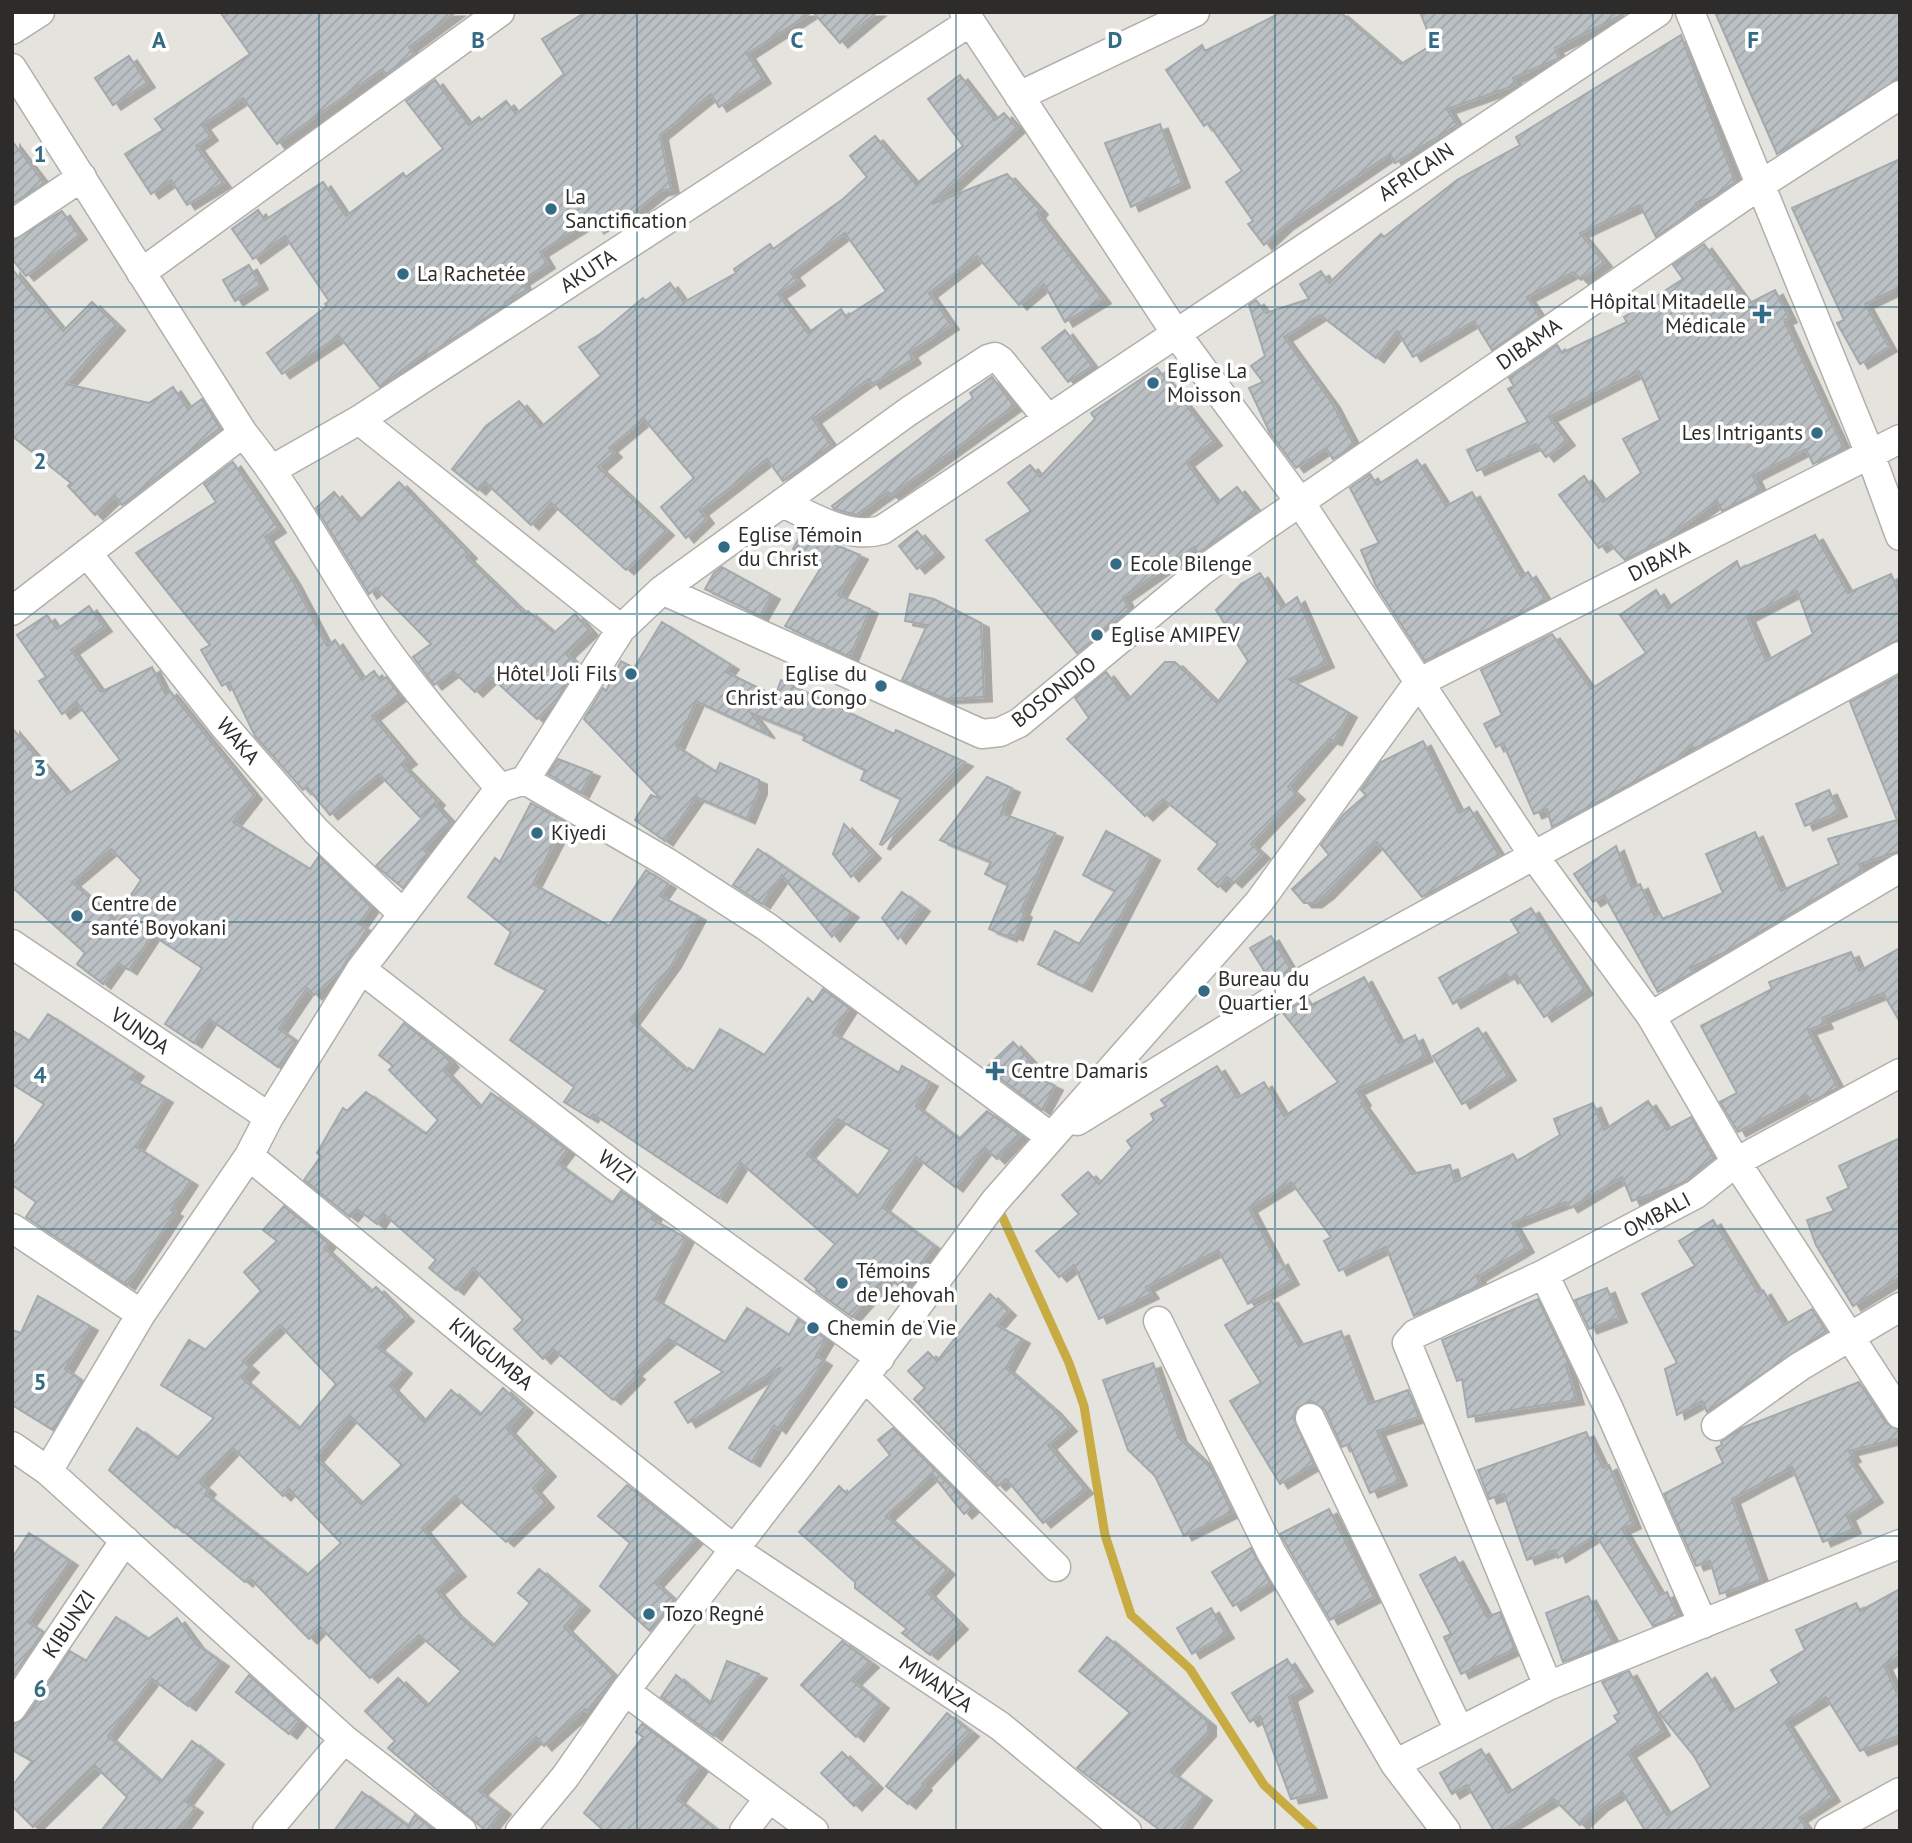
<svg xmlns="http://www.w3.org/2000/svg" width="1912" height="1843" font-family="'PT Sans',sans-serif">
<defs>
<pattern id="building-hatch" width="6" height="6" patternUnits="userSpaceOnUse" patternTransform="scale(1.75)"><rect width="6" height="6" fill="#bac0c3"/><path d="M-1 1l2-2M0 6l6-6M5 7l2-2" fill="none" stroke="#a0a5a8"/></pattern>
<filter id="shadow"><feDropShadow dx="8" dy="4.5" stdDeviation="0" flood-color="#0004"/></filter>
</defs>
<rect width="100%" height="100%" fill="#e4e3dd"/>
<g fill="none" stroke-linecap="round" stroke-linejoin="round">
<!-- stream -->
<path stroke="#c9ab43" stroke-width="9" d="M997,1205L1069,1363L1084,1406L1105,1535L1131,1615L1190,1669L1264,1785L1314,1831"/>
</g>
<!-- building -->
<path fill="url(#building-hatch)" stroke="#a3a9ac" stroke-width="2" fill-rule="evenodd" filter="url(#shadow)" d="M220,12H456L409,47L414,54L386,74L382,69L277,144L243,98L202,125L210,136L196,146L223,183L187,205L171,180L151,194L125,154L163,130L155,119L250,54Z
M586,12H812L747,54L763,79L719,107L711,94L660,135L671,189L660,191L628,217L624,212L596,229L591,220L540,252L547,264L521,281L526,290L505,302L507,304L428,355L426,352L380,387L339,336L282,374L267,353L327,306L325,304L329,301L285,236L253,259L232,229L258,210L265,220L323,182L346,216L403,173L406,177L443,149L406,101L435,80L469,125L479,117L481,120L506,101L516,114L564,74L542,39Z
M813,12H877L840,43Z
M1282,12H1340L1401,64L1433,44L1420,12H1628L1555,48L1559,58L1513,78L1516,85L1447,109L1457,125L1395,163L1390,154L1284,226L1264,245L1248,224L1253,221L1226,182L1242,171L1208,123L1204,126L1166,70L1202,45L1205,51Z
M1715,12H1900V78L1777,154Z
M1681,35L1735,182L1713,197L1696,203L1698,207L1656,237L1640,205L1580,233L1604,262L1581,280L1573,272L1527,297L1540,317L1492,350L1474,321L1413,357L1397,331L1376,358L1320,315L1284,337L1332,403L1354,445L1333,459L1326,448L1296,468L1270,433L1249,388L1263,382L1251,366L1265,356L1249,305L1256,300L1266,313L1309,299L1300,284L1321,271L1329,283L1381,234L1384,237L1457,180L1520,145L1516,137Z
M129,56L147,83L113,105L95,78Z
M960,75L995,120L1004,113L1017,128L932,204L1007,174L1040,210L1037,214L1103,299L1065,322L1044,284L1019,305L977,256L929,293L951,325L909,353L913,359L872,384L869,379L813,419L831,445L783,481L767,459L700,511L706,519L686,538L661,507L694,478L644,419L609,448L614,453L598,467L666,531L626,570L551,503L531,525L485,482L478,490L452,469L486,426L519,401L541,427L601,376L579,347L600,334L643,298L645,301L670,283L684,302L736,273L734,269L770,244L773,249L843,199L867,177L850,156L875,136L916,184L963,146L928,99ZM845,233L886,291L846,317L841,309L808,333L778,294L797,281L791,273Z
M1160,124L1182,183L1131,207L1105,143Z
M12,141L44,183L12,204Z
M1900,159V287L1865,304L1889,347L1860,364L1837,323L1844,320L1792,208Z
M62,211L79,235L26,276L12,259V241Z
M1704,244L1748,304L1775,290L1789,318L1784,320L1844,449L1813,464L1806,449L1753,476L1760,491L1722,511L1717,501L1667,538L1625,560L1608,542L1599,548L1559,495L1584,476L1603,502L1641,473L1623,439L1660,420L1639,371L1549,417L1567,441L1546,457L1536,444L1477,471L1467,450L1528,422L1508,389L1514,386L1509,378L1557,345L1562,353L1627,322L1624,317L1683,279L1673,265Z
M249,265L260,285L235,301L223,280Z
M12,269L63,331L92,302L117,326L66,384L149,403L173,387L188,409L202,399L220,428L122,505L115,496L95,515L68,486L71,483L12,436Z
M1065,330L1092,366L1068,382L1042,348Z
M1157,368L1214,441L1186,462L1217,503L1237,487L1257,512L1198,553L1194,547L1123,597L1129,610L1077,653L986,540L1031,511L1008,483L1030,465L1040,477L1095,419L1091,413Z
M992,377L1014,406L891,495L888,492L856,515L834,509L832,506L973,398L970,393Z
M1417,460L1446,506L1472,492L1521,577L1528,572L1546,600L1425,661L1376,586L1361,550L1379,543L1350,488L1370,474L1377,485Z
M233,462L278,528L265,537L293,581L327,646L335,640L362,680L374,671L381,681L386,677L400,695L372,716L409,760L402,765L437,801L420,817L379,774L330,815L307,787L303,790L255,736L229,682L222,686L201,650L210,645L136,553L216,502L204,484Z
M399,482L469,554L466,557L525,614L528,611L554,633L575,614L590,631L566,654L578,666L557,699L537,719L491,677L475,692L453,671L434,685L413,657L431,644L376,588L369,594L316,508L334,492L359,521Z
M803,531L860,555L838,595L870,609L850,657L785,626L822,566L793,549Z
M917,531L936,553L917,569L899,546Z
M1815,535L1848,593L1891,574L1900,595V639L1694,749L1691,744L1675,760L1552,827L1547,809L1534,814L1503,743L1496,747L1484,724L1502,715L1481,670L1552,634L1591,689L1646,653L1620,615L1656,590L1667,608L1737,561L1740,569ZM1797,591L1813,634L1766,661L1747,617Z
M722,567L772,595L760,616L705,589L714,573Z
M1260,573L1282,608L1297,597L1326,663L1289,679L1349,713L1334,741L1329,739L1288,787L1297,795L1251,844L1262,854L1234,883L1227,877L1218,887L1198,869L1218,844L1163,799L1145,816L1067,739L1089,718L1075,698L1106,672L1128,700L1165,662H1175L1217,703L1248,661L1216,610L1241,584Z
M910,594L934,599L981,623L984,697L945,699L902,680L927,625L905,621Z
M89,606L104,627L71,650L101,692L152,667L165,693L169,690L254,795L233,822L310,869L319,856L371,907L359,924L367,929L341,970L314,995L307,988L279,1029L296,1041L278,1067L209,1019L194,1043L165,1024L202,968L152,935L129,970L118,963L103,984L77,964L85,953L12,887V728L68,794L120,760L77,703L62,714L39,681L46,677L17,635L47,615L57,629ZM111,849L141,880L114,920L72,882Z
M662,622L731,665L726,672L775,696L781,680L894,734L896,730L965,762L882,845L880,844L901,799L861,780L865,770L803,740L805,735L751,713L767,734L696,701L676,746L716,772L720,763L759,780V790L747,819L696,797L665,841L635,820L651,795L661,799L584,719L603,688L606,691L621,661L634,668Z
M1900,675V851L1859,864L1862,871L1726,952L1690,968L1693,972L1658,992L1604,895L1593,902L1574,874L1616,846L1632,888L1640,884L1654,915L1659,912L1663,919L1723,893L1706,854L1755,832L1781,891L1839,864L1828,839L1897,820L1850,702Z
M1423,741L1459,813L1469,807L1499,855L1422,897L1377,842L1326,894L1314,903H1304L1292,889L1329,855L1321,845L1343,815L1366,795L1361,790L1381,762Z
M558,759L592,772L581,793L548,774Z
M987,777L1012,788L1001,813L1055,833L1021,911L1024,913L1015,936L1010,934L1009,937L989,929L1008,885L985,874L991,862L940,840Z
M1829,790L1839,812L1805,826L1796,804Z
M531,803L565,822L533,884L609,926L646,870L668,884L660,896L698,916L673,963L631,1021L687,1071L689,1068L694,1071L720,1029L764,1055L808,998L813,1003L823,989L849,1008L833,1033L899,1073L902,1066L930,1082L916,1106L959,1139L987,1111L1020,1135L997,1159L985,1148L955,1187L916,1157L882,1207L934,1246L902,1288L887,1277L852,1317L816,1291L817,1289L805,1279L835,1244L741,1163L719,1198L593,1114L590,1118L564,1102L574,1087L510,1040L546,990L495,964L511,932L468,897L495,858L500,862ZM838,1119L890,1150L857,1197L807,1154Z
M435,805L451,822L423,849L428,854L403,888L376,866Z
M844,824L873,854L851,877L833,854Z
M1106,831L1152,856L1084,987L1038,964L1055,931L1079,944L1115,891L1083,875Z
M758,849L851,913L832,937L782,875L762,904L733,885Z
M902,892L922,907L898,939L882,918Z
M1531,908L1585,990L1544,1017L1516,975L1510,979L1507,974L1453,1004L1439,978L1519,933L1511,920Z
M1271,936L1291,970L1271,982L1250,948Z
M1900,948V1022L1883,993L1822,1018L1825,1024L1808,1030L1838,1088L1811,1102L1807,1095L1738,1132L1720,1102L1737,1093L1701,1026L1772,989L1769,982L1851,952L1859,971Z
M1364,977L1399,1043L1415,1035L1425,1057L1356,1090L1363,1101L1361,1103L1412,1174L1450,1165L1455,1182L1513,1154L1517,1161L1560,1135L1554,1119L1593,1103L1604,1130L1648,1101L1667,1130L1691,1117L1714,1158L1682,1183L1632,1201L1622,1177L1570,1208L1566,1202L1512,1223L1526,1248L1477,1277L1481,1285L1414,1316L1386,1247L1339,1271L1324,1241L1331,1237L1291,1182L1249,1208L1277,1262L1280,1260L1291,1280L1248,1304L1218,1250L1146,1287L1151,1294L1099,1319L1074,1265L1059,1277L1036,1251L1079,1214L1062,1195L1088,1172L1099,1184L1132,1148L1127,1141L1154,1120L1151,1114L1166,1106L1161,1100L1217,1066L1237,1098L1264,1082L1284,1116L1338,1082L1283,1013L1308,998L1312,1005Z
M48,1014L136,1072L131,1079L165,1098L136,1147L190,1181L171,1210L175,1212L127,1285L26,1217L36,1202L12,1185V1149L44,1104L12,1084V1030L29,1041Z
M404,1023L444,1055L451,1063L444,1071L480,1108L491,1093L567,1150L557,1163L612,1203L621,1191L654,1215L652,1219L686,1238L655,1299L725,1342L747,1308L789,1335L798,1319L826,1339L816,1356L824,1361L778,1429L774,1425L752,1462L729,1448L781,1367L688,1423L675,1402L723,1372L669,1339L633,1372L637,1375L613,1400L553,1349L543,1359L514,1329L523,1320L473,1268L456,1290L429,1268L436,1260L384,1214L377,1224L357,1209L350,1217L304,1180L321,1156L317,1153L343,1108L347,1111L366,1092L426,1134L438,1120L389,1070L393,1066L379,1055Z
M1478,1028L1508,1076L1462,1104L1433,1056Z
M1013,1042L1029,1059L1020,1068L1055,1086L1042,1110L986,1068Z
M1900,1138V1277L1853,1306L1816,1245L1807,1220L1834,1211L1827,1198L1849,1188L1839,1166Z
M284,1206L328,1243L324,1248L371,1292L376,1287L406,1317L376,1346L404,1369L390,1386L424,1422L451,1390L480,1415L503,1388L525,1408L507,1429L548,1472L533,1488L546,1503L506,1542L455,1496L422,1528L458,1572L436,1590L454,1612L493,1646L530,1603L518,1593L539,1569L582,1606L564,1627L615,1677L587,1711L585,1709L544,1746L536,1737L479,1791L503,1810L486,1831L388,1748L395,1741L365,1711L398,1678L427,1706L461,1671L419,1635L370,1678L320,1627L309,1639L249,1577L245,1582L177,1526L175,1528L109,1470L137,1428L177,1458L214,1418L161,1385L189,1340L205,1350L261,1291L244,1272L277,1241L263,1230ZM280,1325L336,1384L299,1429L242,1378L251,1368L243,1361ZM350,1416L402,1465L361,1504L315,1458ZM233,1448L283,1496L289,1489L341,1543L307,1575L205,1494L208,1490L200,1483Z
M1713,1220L1758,1293L1763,1290L1784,1325L1812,1309L1826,1331L1707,1412L1702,1401L1677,1415L1665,1369L1677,1363L1642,1294L1695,1266L1679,1241Z
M1607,1288L1619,1318L1589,1329L1575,1300Z
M990,1294L1008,1311L996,1325L1022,1339L1006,1368L1053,1409L1069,1427L1048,1445L1085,1489L1043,1523L1006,1479L998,1486L914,1399L925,1388L908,1371L928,1352L937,1361Z
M38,1296L90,1326L65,1369L82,1381L53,1430L12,1405V1330L21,1333Z
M1270,1298L1299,1346L1341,1331L1369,1404L1408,1390L1419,1417L1377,1431L1399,1481L1370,1493L1349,1444L1342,1447L1325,1410L1311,1401L1297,1408L1293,1417L1314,1464L1280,1484L1230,1401L1261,1383L1225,1325Z
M1538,1299L1569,1364L1566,1365L1576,1400L1468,1417L1462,1379L1457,1381L1442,1340Z
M1153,1363L1179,1438L1211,1468L1232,1512L1184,1536L1155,1476L1128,1450L1103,1380Z
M1859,1382L1886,1423L1900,1430V1438L1849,1451L1853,1457L1849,1459L1875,1498L1847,1516L1853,1529L1823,1542L1792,1467L1732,1499L1761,1580L1720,1594L1710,1561L1696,1566L1664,1494L1723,1463L1716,1448L1722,1445L1721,1442L1742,1428Z
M893,1428L972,1507L964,1514L932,1474L886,1516L947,1570L927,1592L960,1625L930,1655L902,1633L907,1629L855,1588V1582L799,1532L839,1486L847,1494L890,1455L878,1440Z
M1586,1432L1603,1468L1609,1465L1633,1524L1622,1529L1660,1595L1667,1592L1678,1616L1653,1626L1596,1535L1558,1558L1555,1550L1527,1560L1504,1494L1489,1499L1478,1470Z
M627,1485L695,1539L655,1583L674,1600L650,1631L600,1586L630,1543L598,1516Z
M1329,1509L1374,1597L1330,1620L1280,1534Z
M29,1533L70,1561L28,1622L43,1632L12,1678V1558Z
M1251,1548L1270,1583L1233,1606L1212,1572Z
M1455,1557L1487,1617L1500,1612L1515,1649L1461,1674L1444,1637L1451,1634L1420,1575Z
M1900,1589V1656L1884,1665L1900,1700V1735L1860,1751L1826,1697L1785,1722L1832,1797L1799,1818L1809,1831H1640L1644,1829L1622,1792L1600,1806L1580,1825L1554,1799L1501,1831H1494L1467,1785L1452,1794L1440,1773L1481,1749L1508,1793L1618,1722L1614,1716L1619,1713L1602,1682L1629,1671L1662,1731L1628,1753L1667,1815L1711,1787L1694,1756L1659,1713L1707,1673L1731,1712L1779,1683L1771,1670L1805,1650L1796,1630L1856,1603L1860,1611Z
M1588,1596L1613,1642L1563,1662L1546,1613Z
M1211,1608L1226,1634L1192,1654L1177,1628Z
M116,1617L148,1639L177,1618L196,1644L221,1662L188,1706L152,1679L108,1736L161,1782L192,1741L216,1760L185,1801L195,1808L178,1831H101L127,1797L95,1766L33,1827L12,1806V1786L32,1761L12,1750V1724L26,1717L70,1651L86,1661Z
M1107,1637L1208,1722V1732L1171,1772L1204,1796L1179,1831H1161L1077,1768L1130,1713L1079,1671Z
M842,1641L871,1663L853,1681L881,1704L856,1737L801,1685Z
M1287,1659L1305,1687L1289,1697L1319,1793L1291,1799L1260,1716L1250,1722L1232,1693Z
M727,1661L759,1674L714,1736L661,1697L676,1675L710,1704Z
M249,1675L299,1721L289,1734L236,1692Z
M947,1713L971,1732L922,1784L924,1786L908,1804L886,1786Z
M642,1724L700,1767L677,1799L718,1831H604L584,1813L643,1737L636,1732Z
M842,1752L875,1784L854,1806L821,1773Z
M362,1792L408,1826L415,1815L435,1831H334Z"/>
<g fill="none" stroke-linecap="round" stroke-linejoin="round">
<defs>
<path id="street" d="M964,12L1175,332L1300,502L1534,856L1651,1016L1736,1162L1900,1414
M1690,12L1870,454L1900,536
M12,30L40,12
M12,68L243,433C291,492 327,561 369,625C408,683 454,735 500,788
M1019,96L1195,12
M12,224L82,177
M141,273L500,12
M359,420L621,629
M273,469L359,420L970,22
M782,503C812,516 848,540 882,530L1658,12
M87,553L225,727L316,831L403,914
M662,590L982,734L1000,732L1019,723L1202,571L1258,531L1760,185L1900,95
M12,611L243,433
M525,780L668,863L767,927L1051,1137
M12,944L269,1117
M361,969L616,1167L880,1358
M1651,1016L1900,868
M1077,1121L1311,977L1900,656
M249,1156L490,1354L735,1550L1000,1726L1127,1831
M12,1228L141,1314
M1544,1274L1608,1407L1703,1624
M1158,1321L1271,1552L1395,1764L1446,1831
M865,1377L1056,1567
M1310,1418L1459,1730
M1716,1426L1799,1367L1900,1307
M12,1446L48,1471L344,1739L462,1831
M48,1471L141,1314L249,1156L269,1117L361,969L500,788L525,780L621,629L662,590L909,411L988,359L995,357L1001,361L1048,419
M1548,1686L1407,1343L1415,1334L1544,1274L1696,1194L1736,1162L1900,1073
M625,1691L814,1831
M12,1708L125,1540
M1395,1764L1548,1686L1900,1544
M267,1831L344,1739
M520,1831L565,1777L625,1691L800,1464L995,1201L1259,902L1418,683L1900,439
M744,1831L769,1798
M1829,1831L1900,1792"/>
</defs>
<!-- street casing -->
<use href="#street" stroke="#b1afaa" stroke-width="31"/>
<!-- street -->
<use href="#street" stroke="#fff" stroke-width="28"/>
</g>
<!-- grid -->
<path fill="none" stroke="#336b85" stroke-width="2" stroke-opacity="0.55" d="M319,12V1831M637,12V1831M956,12V1831M1275,12V1831M1593,12V1831M12,307H1900M12,614H1900M12,922H1900M12,1229H1900M12,1536H1900"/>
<!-- markers -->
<g fill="#336b85" stroke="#fff" stroke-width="2.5">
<circle cx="551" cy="209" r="7"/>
<circle cx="403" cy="274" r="7"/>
<path d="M1758.5 303.5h7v7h7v7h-7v7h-7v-7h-7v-7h7z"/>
<circle cx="1153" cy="383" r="7"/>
<circle cx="1817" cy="433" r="7"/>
<circle cx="724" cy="547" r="7"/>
<circle cx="1116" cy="564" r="7"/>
<circle cx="1097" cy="635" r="7"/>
<circle cx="631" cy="674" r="7"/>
<circle cx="881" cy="686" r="7"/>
<circle cx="537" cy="833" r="7"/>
<circle cx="77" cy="916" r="7"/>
<circle cx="1204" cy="991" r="7"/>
<path d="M991.5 1060.5h7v7h7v7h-7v7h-7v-7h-7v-7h7z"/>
<circle cx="842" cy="1283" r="7"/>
<circle cx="813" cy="1328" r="7"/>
<circle cx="649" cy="1614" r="7"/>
</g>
<g text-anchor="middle" stroke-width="7" stroke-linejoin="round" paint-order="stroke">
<!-- street labels -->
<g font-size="21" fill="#2d2c2a" stroke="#fff">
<text transform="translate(1416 172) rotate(-34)" y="7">AFRICAIN</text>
<text transform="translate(588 271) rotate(-33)" y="7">AKUTA</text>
<text transform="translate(1529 344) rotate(-35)" y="7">DIBAMA</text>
<text transform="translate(1659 561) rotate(-27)" y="7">DIBAYA</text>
<text transform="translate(1054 692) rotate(-38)" y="7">BOSONDJO</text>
<text transform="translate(238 741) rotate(50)" y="7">WAKA</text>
<text transform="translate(140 1031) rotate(34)" y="7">VUNDA</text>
<text transform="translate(617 1167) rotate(37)" y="7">WIZI</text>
<text transform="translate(1657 1215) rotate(-28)" y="7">OMBALI</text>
<text transform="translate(491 1354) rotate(39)" y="7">KINGUMBA</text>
<text transform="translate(69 1624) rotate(-56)" y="7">KIBUNZI</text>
<text transform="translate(936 1684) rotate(34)" y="7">MWANZA</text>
</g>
<!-- poi labels -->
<g font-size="21" fill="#2d2c2a" stroke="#fff" text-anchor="start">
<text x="565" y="204">La<tspan x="565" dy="24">Sanctification</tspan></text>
<text x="417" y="281">La Rachetée</text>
<text x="1746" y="309" text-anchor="end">Hôpital Mitadelle<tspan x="1746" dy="24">Médicale</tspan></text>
<text x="1167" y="378">Eglise La<tspan x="1167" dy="24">Moisson</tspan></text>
<text x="1803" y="440" text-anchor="end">Les Intrigants</text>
<text x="738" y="542">Eglise Témoin<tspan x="738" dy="24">du Christ</tspan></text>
<text x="1130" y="571">Ecole Bilenge</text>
<text x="1111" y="642">Eglise AMIPEV</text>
<text x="617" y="681" text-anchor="end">Hôtel Joli Fils</text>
<text x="867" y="681" text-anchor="end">Eglise du<tspan x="867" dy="24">Christ au Congo</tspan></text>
<text x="551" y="840">Kiyedi</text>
<text x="91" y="911">Centre de<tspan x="91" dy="24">santé Boyokani</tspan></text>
<text x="1218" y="986">Bureau du<tspan x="1218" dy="24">Quartier 1</tspan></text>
<text x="1011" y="1078">Centre Damaris</text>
<text x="856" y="1278">Témoins<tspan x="856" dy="24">de Jehovah</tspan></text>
<text x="827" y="1335">Chemin de Vie</text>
<text x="663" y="1621">Tozo Regné</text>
</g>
</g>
<g font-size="23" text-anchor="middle" font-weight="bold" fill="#336b85" stroke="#fff" stroke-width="7" stroke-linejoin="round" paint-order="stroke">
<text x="159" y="48">A</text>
<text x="478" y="48">B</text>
<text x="797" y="48">C</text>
<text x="1115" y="48">D</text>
<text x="1434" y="48">E</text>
<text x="1753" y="48">F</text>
<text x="40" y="162">1</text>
<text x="40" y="469">2</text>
<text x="40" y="776">3</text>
<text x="40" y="1083">4</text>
<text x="40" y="1390">5</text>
<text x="40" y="1697">6</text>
</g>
<!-- border -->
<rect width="1912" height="1843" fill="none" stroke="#2d2c2a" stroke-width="28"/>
</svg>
